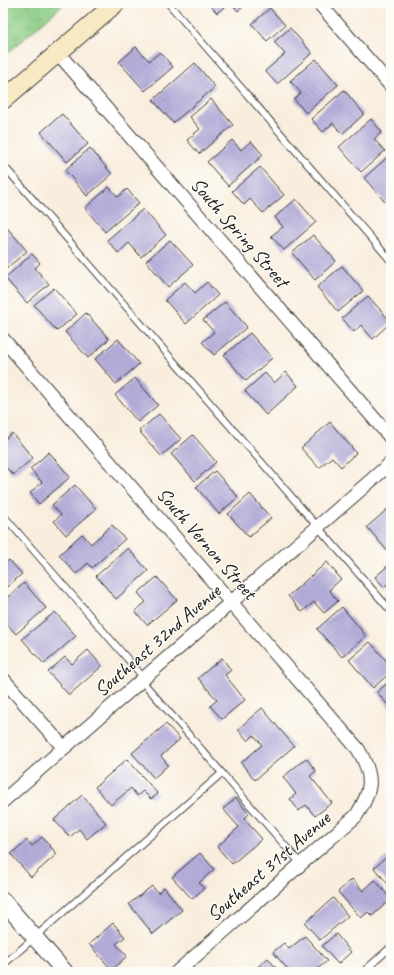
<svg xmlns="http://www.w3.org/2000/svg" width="394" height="975" font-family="Caveat,sans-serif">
<defs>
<pattern id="grass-tufts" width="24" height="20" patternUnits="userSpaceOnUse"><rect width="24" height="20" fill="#88cb83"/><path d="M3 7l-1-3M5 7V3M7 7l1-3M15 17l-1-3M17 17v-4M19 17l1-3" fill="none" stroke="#75ae71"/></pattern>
<pattern id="building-back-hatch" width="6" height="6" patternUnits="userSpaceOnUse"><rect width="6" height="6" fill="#b6afdc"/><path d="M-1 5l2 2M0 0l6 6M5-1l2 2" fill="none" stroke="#9c96bc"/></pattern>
</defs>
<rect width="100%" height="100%" fill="#fdfcf7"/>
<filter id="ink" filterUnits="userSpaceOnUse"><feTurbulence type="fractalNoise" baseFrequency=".025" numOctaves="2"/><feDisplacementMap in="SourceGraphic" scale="8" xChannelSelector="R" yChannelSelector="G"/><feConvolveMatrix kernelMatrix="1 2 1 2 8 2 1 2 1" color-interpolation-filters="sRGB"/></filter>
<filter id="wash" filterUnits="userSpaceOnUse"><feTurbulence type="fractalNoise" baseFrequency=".012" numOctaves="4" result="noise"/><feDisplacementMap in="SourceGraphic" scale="16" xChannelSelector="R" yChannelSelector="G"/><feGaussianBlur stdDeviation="0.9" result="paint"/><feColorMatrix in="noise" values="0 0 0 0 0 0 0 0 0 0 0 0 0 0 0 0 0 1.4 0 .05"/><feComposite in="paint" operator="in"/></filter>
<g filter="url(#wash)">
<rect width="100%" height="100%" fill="#f9eede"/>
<!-- grass -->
<path fill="url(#grass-tufts)" stroke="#527450" d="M3,3H65L3,57Z"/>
<g id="blocks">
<!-- building -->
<path fill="url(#building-back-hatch)" d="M208,3H229L217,13Z
M231,3H247L238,11Z
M270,8L285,25L267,41L252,24Z
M290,28L312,53L277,84L265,71L285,54L274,42Z
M136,47L149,61L160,52L173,67L145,91L119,62Z
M316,59L338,85L306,113L294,99L301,93L290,81Z
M195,63L215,87L173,123L153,100Z
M344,90L364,114L342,134L333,123L323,132L311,119Z
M211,99L233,125L199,154L187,140L200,129L190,117Z
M62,114L88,144L67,162L41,132Z
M371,119L382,132L374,139L385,151L361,172L339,147Z
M232,140L241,150L251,141L263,155L228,186L207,162Z
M90,148L112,174L87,196L65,170Z
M391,154V199L386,203L364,178Z
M260,167L284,195L263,213L250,199L244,205L232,191Z
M109,187L118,197L127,189L139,203L105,232L85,208Z
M296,199L316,222L284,250L271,236L283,227L275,217Z
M143,209L166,235L141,257L129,243L118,253L107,240Z
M3,223L27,251L6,269L3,265Z
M313,235L336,261L315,280L292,253Z
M170,240L193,265L168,287L146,261Z
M32,254L40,263L35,268L49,284L27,303L5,278Z
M342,266L363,291L338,312L317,287Z
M185,282L195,293L207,282L218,295L186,324L165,300Z
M54,288L77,314L57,331L34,305Z
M368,296L391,322L373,339L361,325L354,332L342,318Z
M225,302L247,327L214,355L202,342L214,332L203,320Z
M86,313L109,339L88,358L65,332Z
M250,333L272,358L246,381L224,355Z
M118,339L139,364L116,384L95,359Z
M286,372L298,386L266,415L245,391L265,373L274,383Z
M135,378L158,405L138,422L115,395Z
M159,414L181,439L161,456L139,431Z
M330,422L356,453L341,467L332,457L319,468L301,448Z
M12,433L33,458L13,475L3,464V441Z
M193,435L216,462L195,481L171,454Z
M49,452L70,477L39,504L30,493L42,482L30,469Z
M215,471L238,497L219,514L196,487Z
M75,485L96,509L66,535L54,521L61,515L52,505Z
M250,494L271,518L249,537L228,514Z
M391,506V553L390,554L367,527Z
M112,525L125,539L92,568L88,563L76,574L59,555L82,534L91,544Z
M128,548L148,571L116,599L96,576Z
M9,560L22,574L3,590V565Z
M327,562L341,579L329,590L338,601L324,613L314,602L302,612L288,596Z
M391,563V581L384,587L375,577Z
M157,577L177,600L147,625L135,611L146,602L138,593Z
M24,583L46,608L16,634L3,620V601Z
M342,607L366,636L342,657L317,629Z
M55,612L76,636L44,664L22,639Z
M370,642L391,666V672L373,688L349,660Z
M88,650L102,666L69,695L48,672L65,657L72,664Z
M222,658L231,670L225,675L245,700L222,719L210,706L217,700L198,678Z
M391,680V709L377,692Z
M262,708L294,746L255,780L241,763L262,745L254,735L248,741L238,729Z
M166,724L180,739L161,756L168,765L154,778L132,753Z
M306,758L316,771L310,776L332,803L315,816L306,805L299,811L290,799L296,794L283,777Z
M127,759L158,794L151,799L143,791L137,796L131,788L111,805L95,787Z
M82,795L106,823L87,839L79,829L70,837L54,820Z
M236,798L249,814L244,819L262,839L232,864L217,847L239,827L223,809Z
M42,837L57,854L31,877L11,854L27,840L32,846Z
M200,853L214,869L199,883L204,888L192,899L172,877Z
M391,853V881L388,884L374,868Z
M352,879L363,891L375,880L391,899L372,916L368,912L361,918L338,892Z
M152,886L158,893L164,887L182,910L153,934L129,904Z
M333,898L348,916L320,940L305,923Z
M113,923L125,937L116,944L127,956L112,970L89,944Z
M336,934L351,952L338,964L322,946Z
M305,936L327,961L315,971L316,972H290L273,952L284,943L289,949Z
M268,958L279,972H252Z"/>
</g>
</g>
<g filter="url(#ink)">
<use href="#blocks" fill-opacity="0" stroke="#3d3c39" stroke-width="1"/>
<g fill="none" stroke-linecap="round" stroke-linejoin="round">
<defs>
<path id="service" d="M168,3L391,261
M3,165L391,611
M3,515L144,678
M222,773L301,864
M3,965L222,773L141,680
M363,972L391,947"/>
<path id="minor" d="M319,3L391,86
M58,53L391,438
M3,339L358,749C374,776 373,790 356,816L177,972
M3,679L64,748
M3,801L391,463"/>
<path id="tertiary" d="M3,901L65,972"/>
<path id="secondary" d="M3,100L116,3"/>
</defs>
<!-- service casing -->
<use href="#service" stroke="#3d3c39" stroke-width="8"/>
<!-- minor casing -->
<use href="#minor" stroke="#3d3c39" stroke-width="15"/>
<!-- tertiary casing -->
<use href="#tertiary" stroke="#3d3c39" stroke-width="18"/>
<!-- secondary casing -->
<use href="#secondary" stroke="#3d3c39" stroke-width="20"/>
<!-- service -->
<use href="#service" stroke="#fff" stroke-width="6"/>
<!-- minor -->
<use href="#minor" stroke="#fff" stroke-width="13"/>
<!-- tertiary -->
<use href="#tertiary" stroke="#fff" stroke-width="16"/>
<!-- secondary -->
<use href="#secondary" stroke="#f7e9c3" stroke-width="18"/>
</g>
</g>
<g text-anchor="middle" stroke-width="3" stroke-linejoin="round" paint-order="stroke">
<!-- street labels -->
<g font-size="20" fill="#1c1c1c" stroke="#fdfcf7">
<text transform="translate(240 232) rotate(49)" y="7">South Spring Street</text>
<text transform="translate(207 543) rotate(49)" y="7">South Vernon Street</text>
<text transform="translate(157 640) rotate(-41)" y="7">Southeast 32nd Avenue</text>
<text transform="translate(268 866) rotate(-41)" y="7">Southeast 31st Avenue</text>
</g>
</g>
<!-- margin -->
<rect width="394" height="975" fill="none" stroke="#fdfcf7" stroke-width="16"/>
</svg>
